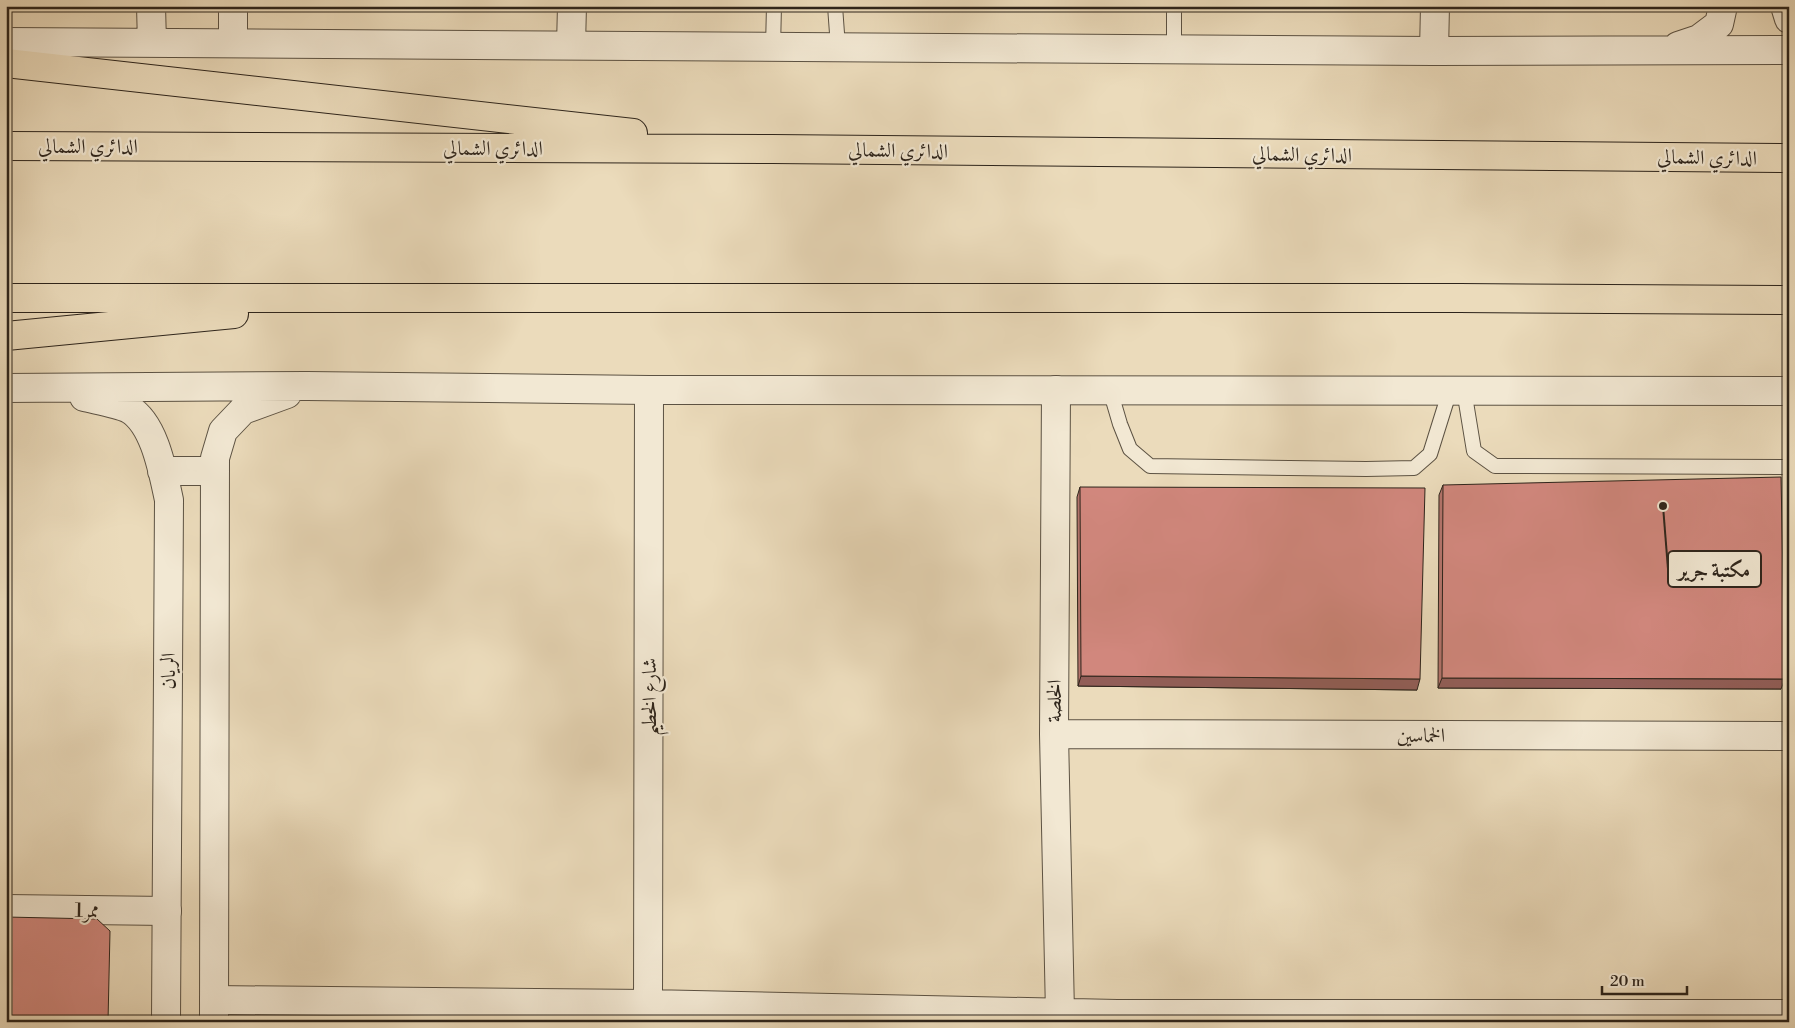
<svg xmlns="http://www.w3.org/2000/svg" width="1795" height="1028" font-family="'Libre Bodoni',Amiri,serif">
<rect width="100%" height="100%" fill="#ebdbbb"/>
<filter id="stains"><feTurbulence type="fractalNoise" baseFrequency=".004" numOctaves="4"/><feColorMatrix values="0 0 0 0 .2 0 0 0 0 .09 0 0 0 0 .02 0 0 0 .5 -.17"/></filter>
<radialGradient id="worn" r=".72"><stop offset=".6" stop-color="#630" stop-opacity="0"/><stop offset="1" stop-color="#630" stop-opacity=".3"/></radialGradient>
<g fill="none" stroke-linecap="round" stroke-linejoin="round">
<defs>
<path id="service" d="M835,6L838,47
M1174,6V49
M773,47L774,6
M1110,390L1120,424L1130,449L1150,466L1366,469L1414,468L1430,454L1450,390
M1464,390L1474,451L1495,466L1789,467"/>
<path id="minor" d="M571,45L572,6
M1434,51L1435,6
M1056,390L1054,734L1060,1013
M1054,734L1789,736
M6,909L167,911
M214,1000L648,1004L1117,1014H1789
M648,1004L649,390"/>
<path id="tertiary" d="M151,6L152,43
M1785,6L1789,19
M6,42L1434,51L1789,50
M233,43V6
M1678,46L1699,39L1719,24L1723,6
M6,388L307,386L649,390L1789,391
M84,397C96,400 119,404 129,409C155,424 163,473 169,500L166,1022
M162,471H214
M214,1022L215,458L223,431L243,410L287,394"/>
<path id="motorway" d="M6,63L633,133
M6,146L773,149L1789,158
M6,298H1459L1789,300
M6,336L234,314"/>
</defs>
<!-- service casing -->
<use href="#service" stroke="#5c5243" stroke-width="16"/>
<!-- minor casing -->
<use href="#minor" stroke="#5c5243" stroke-width="30"/>
<!-- tertiary casing -->
<use href="#tertiary" stroke="#5c5243" stroke-width="30"/>
<!-- motorway casing -->
<use href="#motorway" stroke="#2d241b" stroke-width="30"/>
<!-- service -->
<use href="#service" stroke="#f2e8d3" stroke-width="14"/>
<!-- minor -->
<use href="#minor" stroke="#f2e8d3" stroke-width="28"/>
<!-- tertiary -->
<use href="#tertiary" stroke="#f2e8d3" stroke-width="28"/>
<!-- motorway -->
<use href="#motorway" stroke="#ebdbbb" stroke-width="28"/>
</g>
<!-- wall -->
<path fill="#b4746c" stroke="#2d241b" d="M1443,485L1781,689L1438,688L1439,495Z
M1080,487L1417,690L1078,686L1077,497Z"/>
<!-- shaded-wall -->
<path fill="#925e58" stroke="#2d241b" d="M1081,676L1420,679L1417,690L1078,686Z
M1442,678L1785,679L1781,689L1438,688Z"/>
<!-- building -->
<path fill="#d1877d" stroke="#2d241b" d="M1781,477L1785,679L1442,678L1443,485Z
M1080,487L1425,488L1420,679L1081,676Z
M6,917L97,919L110,931L108,1022H6Z"/>
<g text-anchor="middle" stroke-width="4.5" stroke-linejoin="round" paint-order="stroke">
<!-- street labels -->
<g font-size="20" fill="#2d241b" stroke="#f2e8d3">
<text x="88" y="153">الدائري الشمالي</text>
<text x="493" y="155">الدائري الشمالي</text>
<text transform="translate(898 150) rotate(1)" y="7">الدائري الشمالي</text>
<text transform="translate(1302 154) rotate(1)" y="7">الدائري الشمالي</text>
<text transform="translate(1707 157) rotate(1)" y="7">الدائري الشمالي</text>
<text transform="translate(168 671) rotate(-90)" y="7">الريان</text>
<text transform="translate(649 697) rotate(-90)" y="7">شارع الخطيم</text>
<text transform="translate(1054 701) rotate(-90)" y="7">الخلصة</text>
<text x="1421" y="742">الخماسين</text>
<text transform="translate(87 910) rotate(1)" y="7">ممر1</text>
</g>
</g>
<!-- callouts -->
<path fill="none" stroke="#2d241b" stroke-width="2" d="M1663 506L1668 569"/>
<circle fill="#2d241b" stroke="#f2e8d3" stroke-width="2" cx="1663" cy="506" r="5"/>
<rect fill="#f2e8d3" stroke="#2d241b" stroke-width="2" x="1668" y="551" width="93" height="36" rx="5"/>
<g font-size="21" text-anchor="middle" font-weight="bold" fill="#2d241b">
<text x="1714" y="577">مكتبة جرير</text>
</g>
<!-- margin -->
<rect width="1795" height="1028" fill="none" stroke="#ebdbbb" stroke-width="25"/>
<rect x="8" y="8" width="1780" height="1013" fill="none" stroke="#2d241b" stroke-width="2.5"/>
<rect x="12" y="12" width="1770" height="1003" fill="none" stroke="#2d241b"/>
<!-- scale -->
<path d="M1602 986v8h85v-8" fill="none" stroke="#2d241b" stroke-width="2.5"/>
<text x="1610" y="986" font-size="15" fill="#2d241b" stroke="#f2e8d3" stroke-width="4" paint-order="stroke">20 m</text>
<rect width="100%" height="100%" filter="url(#stains)"/>
<rect width="100%" height="100%" fill="url(#worn)"/>
</svg>
